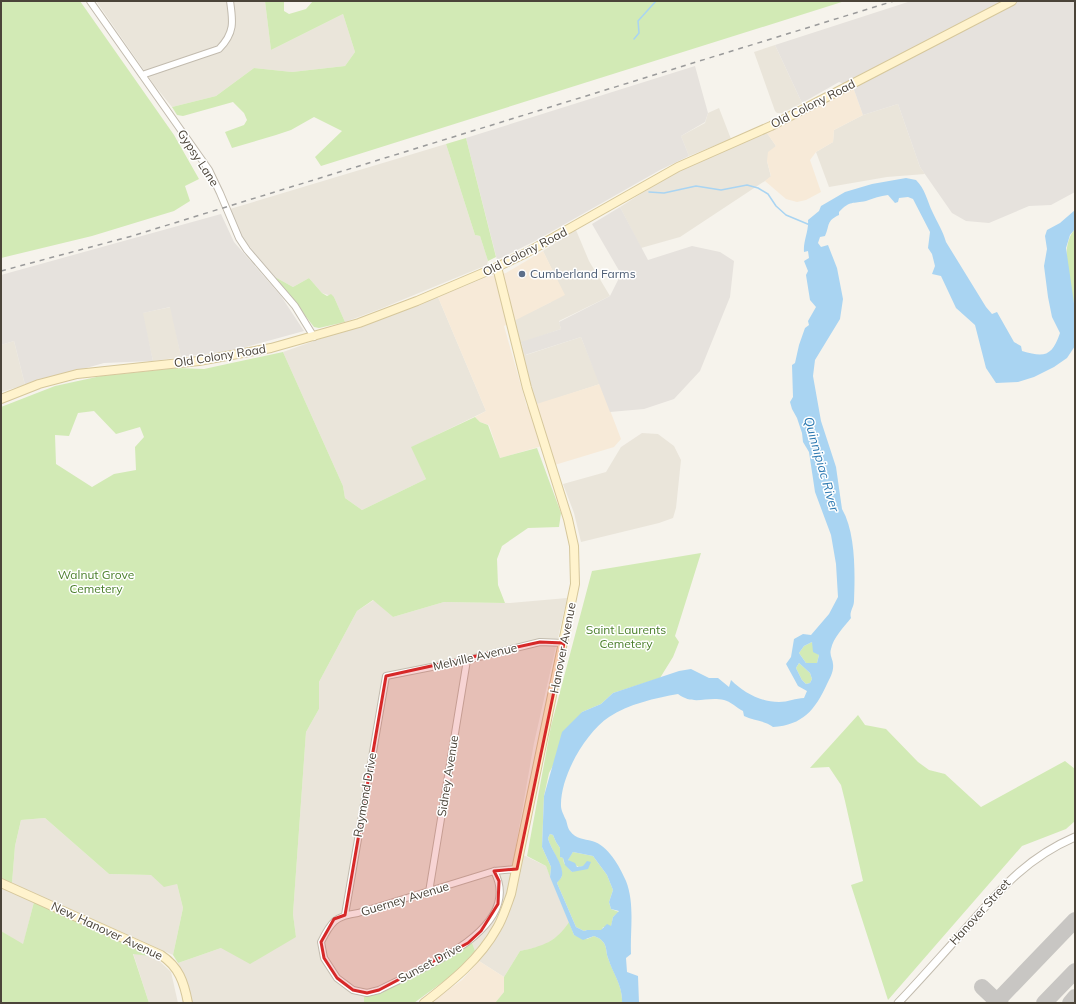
<svg xmlns="http://www.w3.org/2000/svg" width="1076" height="1004" font-family="Mulish,sans-serif">
<rect width="100%" height="100%" fill="#f6f3ec"/>
<!-- residential -->
<path fill="#eae5da" d="M96,1H265L271,50L343,14L355,52L345,66L292,72L254,68L216,96L172,107L155,86Z
M775,45L802,103L782,113H777L775,111L754,52Z
M898,104L920,167L925,174L887,177L829,187L816,152L833,142L834,130L863,115Z
M719,108L731,139L689,156L681,136L705,123L708,113Z
M767,133L776,146L767,161L771,177L680,237L641,248L620,207L683,167Z
M446,144L475,235L480,236L488,261L487,265L380,309L345,322L334,297L322,293L309,278L293,287L275,277L244,240L231,216L230,209Z
M576,230L589,261L610,296L559,321L561,329L521,343L526,355L581,337L600,384L536,405L512,321L551,302L554,274L543,251Z
M438,297L486,411L412,447L426,479L362,510L345,498L343,486L283,352Z
M171,307L181,357L153,361L142,313Z
M14,341L25,385L1,392V345Z
M642,433L658,434L674,446L681,460L676,508L673,518L659,523L581,542L574,513L563,484L606,472L621,447Z
M567,598L534,743L515,851L546,866L569,922L561,934L543,946L520,951L504,977L479,961L472,944L364,997V1003H190L178,963L221,948L296,937L293,914L306,732L319,709V682L357,611L374,600L393,617L444,602L510,603Z
M45,818L109,874L151,875L177,884L183,908L173,955L12,883L15,846L21,820Z
M1,888L34,902L23,945L1,931Z
M133,953L155,957L171,972L178,1003H149Z"/>
<!-- commercial -->
<path fill="#f7ead8" d="M853,87L863,115L834,130L833,142L816,152L810,160L821,192L806,200L797,202L786,199L765,181L771,176L767,161L768,152L776,146L767,133Z
M543,251L565,295L504,326L527,407L600,384L621,439L614,447L548,467L542,446L500,458L489,425L480,422L475,417L486,411L438,297L487,277L506,273Z
M479,961L504,977V992L495,1003H430L462,980Z"/>
<!-- industrial -->
<path fill="#e6e2dd" d="M911,1H1075V192L1051,205L1029,206L989,223L966,221L952,213L920,167L898,104L863,115L853,87L839,82L802,103L775,45Z
M695,66L708,113L705,122L681,136L689,156L660,170L535,241L497,260L466,138Z
M620,207L648,260L692,246L720,252L734,261L730,297L700,371L674,399L644,409L610,412L581,337L525,355L521,342L561,329L559,322L610,296L621,274L592,224Z
M221,214L234,242L281,296L304,331L231,351L181,357L170,307L143,313L153,361L104,363L25,385L14,341L1,345V275Z"/>
<!-- green -->
<path fill="#d2eab5" fill-rule="evenodd" d="M1,1H80L174,135L199,179L185,186L190,201L174,211L92,236L1,258Z
M265,1H284V11L289,14L306,9L313,1H845L321,166L315,157L342,131L314,117L291,130L276,135L232,148L225,132L244,125L247,120L244,113L233,102L183,116L177,115L172,107L216,96L254,68L292,72L345,66L355,52L343,14L271,50Z
M466,138L496,257L488,261L480,236L475,235L446,144Z
M1075,229V310C1071,286 1058,248 1075,229Z
M275,277L293,287L309,278L322,293L327,296L331,294L334,297L345,322L319,328L314,327Z
M283,352L343,486L345,498L362,510L426,479L411,447L475,417L480,422L488,425L500,458L537,448L561,513L559,527L528,528L502,546L497,559L498,585L505,603L444,602L393,617L373,600L357,611L319,682V709L306,732L293,914L296,937L250,964L221,948L178,963L173,955L183,908L177,884L164,887L151,875L109,874L45,818L21,820L15,846L12,883L1,878V407L55,386L101,376L177,368L204,369ZM94,411L116,434L140,427L144,437L135,447L136,470L114,474L92,487L56,464L55,435L69,436L78,413Z
M701,553L675,636L679,642L673,657L660,678L613,693L601,704L582,712L549,773L544,796L542,847L551,867L550,877L546,866L527,856L551,726L592,571Z
M812,642L819,655L817,663H806L799,653L804,646Z
M799,663L810,673L812,679L810,683L806,684L802,680L796,668Z
M858,715L865,725L886,729L918,762L929,770L945,774L981,807L1065,761L1075,769V821L1066,829L1022,846L888,1000L851,885L863,881L845,801L841,785L829,767L810,768Z
M550,834L553,835L556,842L560,848V857L563,858L564,863L572,872L583,866L579,867L569,862L568,859L573,852L593,856L607,875L613,890L609,902L611,909L619,912L613,917L611,927H603L602,930H587L584,931L576,927L557,883C558,881 559,880 561,878C566,868 550,849 548,838Z
M34,902L147,951L150,956L133,954L149,1003H1V931L23,944Z
M569,922L574,935L587,939L594,936C599,938 601,939 604,943C607,948 606,953 608,958C613,973 623,986 622,1003H495L504,992V977L520,951C543,946 556,942 569,922Z
M472,943L475,951L455,973L414,1003H364V997Z"/>
<!-- water -->
<path fill="#a9d4f2" fill-rule="evenodd" d="M906,178L916,180C925,189 927,200 932,211C937,222 943,231 946,242L986,307L992,314L997,312L1014,342L1021,346L1022,351C1045,358 1052,356 1060,333L1052,317L1048,297L1044,266L1047,249L1045,236L1047,230L1060,223L1075,210V229L1070,235L1066,248L1075,310V346L1067,358L1054,367L1034,377L1018,382L996,383L986,368L975,325L956,308L941,276L932,274L935,266L932,254L928,248L930,232L913,199L908,197L899,198L898,202L895,203L888,195C880,196 874,198 866,201C853,204 850,200 839,212V215C826,221 830,225 825,236L820,237L818,243L821,247L828,245L837,268L843,299L840,319L815,360L813,376L821,421L836,467L842,509C856,533 855,574 854,601C854,607 849,612 851,618C844,627 833,638 831,649C829,655 833,659 833,664C834,671 830,678 827,684C815,710 803,725 773,727C764,720 753,721 744,716L743,711C737,708 730,701 724,700C706,696 694,706 678,694C656,698 628,704 609,717C585,733 560,777 561,806C561,810 564,816 566,820C567,823 568,829 570,831C576,839 584,839 592,841C608,845 620,867 626,881C635,904 630,930 631,954L626,958L627,972L638,976L639,1003H622C623,986 613,974 608,958C606,953 607,948 604,943C601,939 599,938 594,936L583,940L574,935L550,877L551,867L542,847L544,796L562,732L582,712L601,704L613,693L679,671L691,669L709,678H718L729,687L731,680C744,693 761,702 779,702C788,702 796,698 804,698L807,691L798,686L786,664L791,657L794,639L803,634L811,635L829,614L838,597L836,564L831,535L815,492L809,452L803,442L802,433L797,418L792,409L790,402L793,397L792,365L795,363L799,345L805,328L809,325L808,321L816,307L810,300L806,275L808,271L804,261L809,258L808,251L804,252C803,241 809,231 808,220L819,211L821,206L845,192L872,184ZM812,642L813,652L819,655L817,663H806L799,653L804,646ZM799,663L810,673L812,679L810,683L806,684L802,680L796,668ZM550,834L553,835L556,842L560,848V857L563,858L565,865L572,872L588,869L591,862L587,861L583,866L577,867L575,863L568,860L573,852L593,856L607,875L613,890L609,902L611,909L619,911L613,917L611,926L607,924L601,930H587L584,931L576,927L557,883C558,881 560,880 561,878C567,868 550,849 548,838Z"/>
<g fill="none" stroke-linecap="round" stroke-linejoin="round">
<!-- stream -->
<path stroke="#a9d4f2" stroke-width="1.5" d="M634,39L639,33L638,21L656,1
M649,192L664,193L696,186L721,190L747,185L758,188L768,194L776,206L786,215L810,225"/>
<!-- taxiway -->
<path stroke="#c8c6c3" stroke-width="16" d="M982,987L999,1003
M1000,1003L1001,997L1075,920
M1044,1003L1075,971
M1070,1003L1075,997"/>
<defs>
<path id="minor" d="M90,1L209,170L220,193L239,238L247,250L295,306L314,337
M142,75L219,49C235,33 233,21 230,1
M494,871C526,930 417,970 379,990L367,993L353,990L337,978L324,958L321,942C331,922 335,916 358,913L494,871L517,869
M429,892L467,660
M345,915L386,676L467,660L540,642L564,643"/>
<path id="tertiary" d="M898,1003C920,980 941,956 962,933C998,892 1024,859 1075,837"/>
<path id="secondary" d="M1,399L39,384L77,374L199,361L271,348L359,323L417,301L497,267L526,253L678,167L771,126L1012,1
M1,883L161,955C179,967 184,982 188,1003
M424,1003C451,982 480,959 497,928C503,918 507,905 511,894L575,584L574,546L568,519L527,388L497,267"/>
</defs>
<!-- minor casing -->
<use href="#minor" stroke="#c2bbae" stroke-width="8"/>
<!-- tertiary casing -->
<use href="#tertiary" stroke="#c2bbae" stroke-width="9"/>
<!-- secondary casing -->
<use href="#secondary" stroke="#d6c79b" stroke-width="10"/>
<!-- minor -->
<use href="#minor" stroke="#fff" stroke-width="6"/>
<!-- tertiary -->
<use href="#tertiary" stroke="#fff" stroke-width="7"/>
<!-- secondary -->
<use href="#secondary" stroke="#fff3cd" stroke-width="8"/>
<!-- rail -->
<path stroke="#9a9a9a" stroke-width="1.5" stroke-dasharray="5 5" stroke-linecap="butt" d="M1,271L132,236L894,1"/>
</g>
<!-- marked area -->
<path fill="#d62828" fill-opacity="0.2" stroke="#d62828" stroke-width="3" stroke-linejoin="round" d="M540,642L564,643L517,869L494,871L499,881L498,904L481,931L468,943L379,990L367,993L353,990L337,978L324,958L321,942L334,919L345,915L386,676Z"/>
<!-- markers -->
<circle fill="#5c6f8a" stroke="#fff" stroke-width="1.5" cx="522" cy="274" r="4"/>
<g text-anchor="middle" stroke-width="3" stroke-linejoin="round" paint-order="stroke">
<!-- street labels -->
<g font-size="12" fill="#4b4439" stroke="#fff">
<text transform="translate(813 104) rotate(-27)" y="4">Old Colony Road</text>
<text transform="translate(198 158) rotate(57)" y="4">Gypsy Lane</text>
<text transform="translate(525 252) rotate(-27)" y="4">Old Colony Road</text>
<text transform="translate(220 356) rotate(-9)" y="4">Old Colony Road</text>
<text transform="translate(563 648) rotate(-79)" y="4">Hanover Avenue</text>
<text transform="translate(475 657) rotate(-13)" y="4">Melville Avenue</text>
<text transform="translate(448 776) rotate(-81)" y="4">Sidney Avenue</text>
<text transform="translate(365 795) rotate(-80)" y="4">Raymond Drive</text>
<text transform="translate(405 899) rotate(-17)" y="4">Guerney Avenue</text>
<text transform="translate(980 912) rotate(-48)" y="4">Hanover Street</text>
<text transform="translate(107 931) rotate(25)" y="4">New Hanover Avenue</text>
<text transform="translate(430 963) rotate(-28)" y="4">Sunset Drive</text>
</g>
<!-- service labels -->
<g font-size="12" fill="#4e5e75" stroke="#fff" text-anchor="start">
<text x="530" y="278">Cumberland Farms</text>
</g>
<!-- park labels -->
<g font-size="12" fill="#4a7f2a" stroke="#fff">
<text x="96" y="579">Walnut Grove<tspan x="96" dy="14">Cemetery</tspan></text>
<text x="626" y="634">Saint Laurents<tspan x="626" dy="14">Cemetery</tspan></text>
</g>
<!-- water labels -->
<g font-size="13" font-style="italic" fill="#2e7ab2" stroke="#fff">
<text transform="translate(822 464) rotate(74)" y="5">Quinnipiac River</text>
</g>
</g>
<!-- border -->
<rect width="1076" height="1004" fill="none" stroke="#4b4439" stroke-width="4"/>
</svg>
